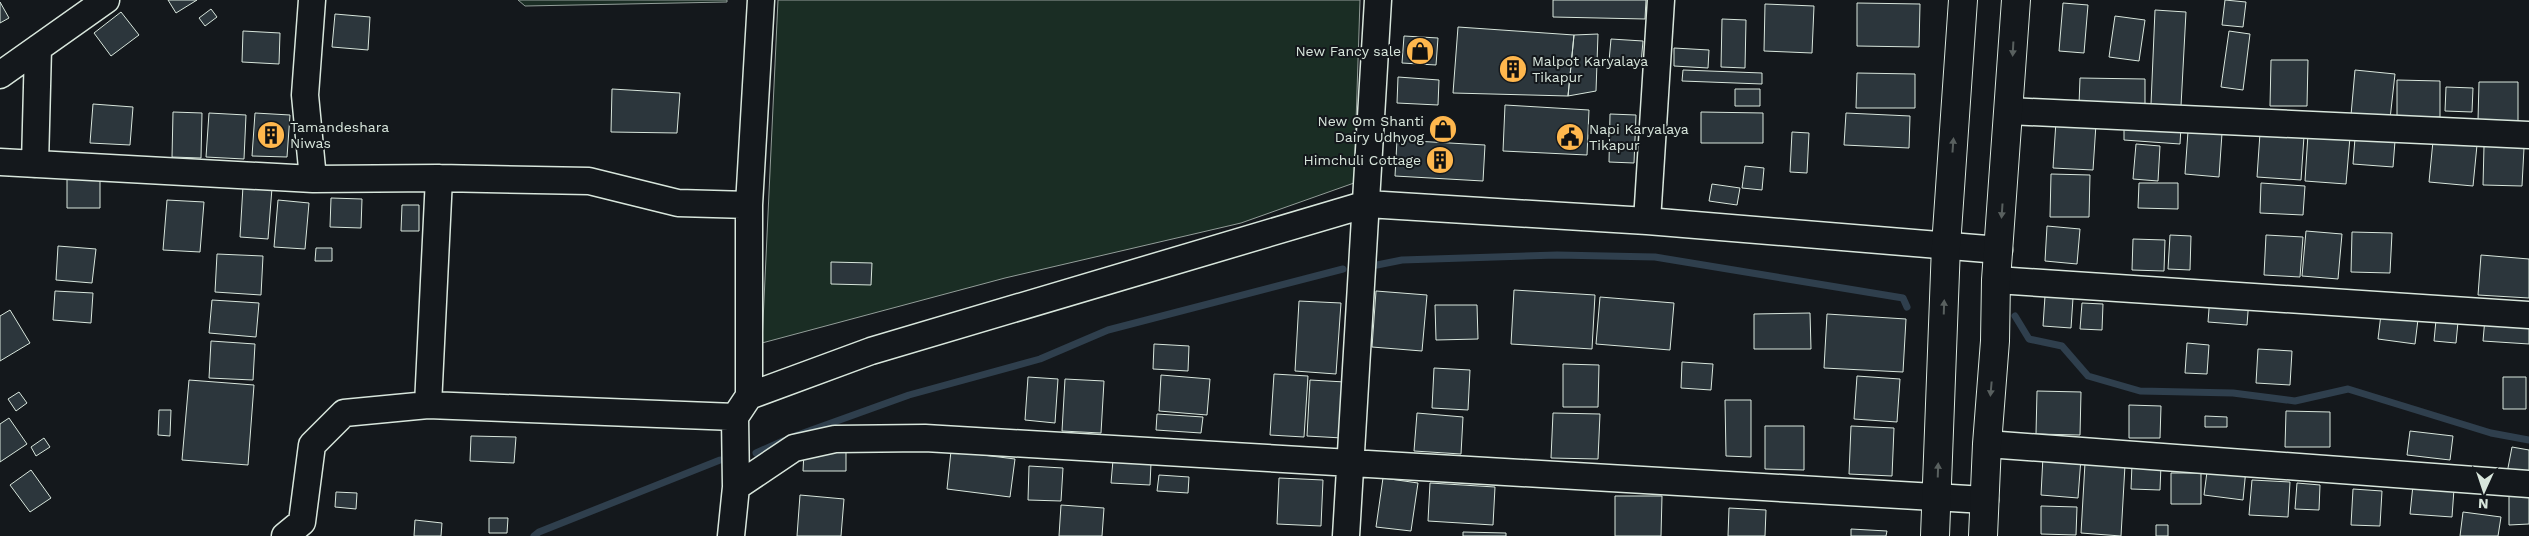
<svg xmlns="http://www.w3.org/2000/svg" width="2529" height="536" font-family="'Work Sans',sans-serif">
<rect width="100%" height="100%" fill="#14181c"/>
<!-- green -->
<path fill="#1a2d24" stroke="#939e99" d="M518,0H727V2L525,6Z
M778,0H1360L1354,183L1241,223L1005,278L762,343Z"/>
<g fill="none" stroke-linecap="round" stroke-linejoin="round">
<!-- stream -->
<path stroke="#2f3f4d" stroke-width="7" d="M1377,265L1402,260L1557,255L1655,257L1903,298L1907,307
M2015,316L2029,339L2062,346L2088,376L2140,391L2233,393L2295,401L2348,389L2491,433L2529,440
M795,436L909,395L1040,359L1108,330L1343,269
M756,453L783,441
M534,536L539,532L720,460"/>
</g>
<!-- building -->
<path fill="#2c363c" stroke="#d8e6dc" d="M168,0H197L176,13Z
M1553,0H1646L1645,19L1553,17Z
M2225,0L2246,2L2243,27L2222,25Z
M0,2L9,18L0,23Z
M1857,3L1920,4L1919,47L1857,46Z
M2063,3L2088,5L2084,53L2059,51Z
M1765,4L1814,6L1812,53L1764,51Z
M211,9L217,17L205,26L199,18Z
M2155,10L2186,12L2181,106L2151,104Z
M121,12L139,35L111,56L94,33Z
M335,14L370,17L368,50L332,47Z
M2115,16L2145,20L2139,61L2109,57Z
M1722,19L1746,20L1745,68L1721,67Z
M1458,27L1574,35L1568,96L1453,93Z
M243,31L280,33L279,64L242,62Z
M2229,31L2250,34L2243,90L2221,87Z
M1598,34L1596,91L1568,96L1574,35Z
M1404,36L1438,38L1436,65L1402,63Z
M1611,39L1643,41L1641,64L1609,61Z
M1674,48L1709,50L1708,68L1674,66Z
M2271,60H2308L2307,106H2270Z
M1683,70L1762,73V84L1682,81Z
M2355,70L2395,74L2390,119L2351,115Z
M1857,73L1915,74V108H1856Z
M1398,77L1439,80L1438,105L1397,103Z
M2080,78L2145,79V106L2079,105Z
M2397,80L2440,81V117H2397Z
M2479,82H2518V121L2478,120Z
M2446,87L2473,88L2472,112L2445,111Z
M612,89L680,93L677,133L611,132Z
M1735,89H1760V106H1735Z
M93,104L133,107L130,145L90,143Z
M1505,105L1589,110L1587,155L1503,151Z
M173,112L202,113L201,158L172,157Z
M1701,112L1763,113V143H1701Z
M209,113L246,115L244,159L206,157Z
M255,113L290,115L287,157L252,156Z
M1846,113L1910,116L1909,148L1844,145Z
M1610,114L1636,115L1634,163L1609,162Z
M2056,121L2096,124L2093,170L2053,168Z
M2124,123L2181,127L2180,144L2124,140Z
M2188,131L2222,133L2219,177L2185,174Z
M1792,132L1809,133L1807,173L1790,172Z
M2260,133L2304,136L2301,180L2257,177Z
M2308,134L2350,137L2346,184L2305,181Z
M2355,138L2395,141L2393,167L2353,164Z
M1397,140L1485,145L1483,181L1395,176Z
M2433,141L2477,145L2473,186L2429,182Z
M2136,144L2160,146L2158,181L2133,179Z
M2484,146L2524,148L2522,186L2483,185Z
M1745,166L1764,168L1762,190L1742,188Z
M100,172V208H67V173Z
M2051,174L2090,175L2089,217H2050Z
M2139,183H2178V209L2138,208Z
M2261,183L2305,186L2303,215L2260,213Z
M1712,184L1740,188L1737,205L1709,201Z
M243,186L272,188L268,239L240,237Z
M331,198L362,199L361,228L330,227Z
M167,200L204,202L200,252L163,250Z
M278,200L309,203L305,249L274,247Z
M402,205H419V231H401Z
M2047,226L2080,229L2077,264L2045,261Z
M2306,231L2342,234L2338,279L2302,276Z
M2352,232L2392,233L2390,273L2351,272Z
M2170,235L2191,236L2190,270L2168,269Z
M2266,235L2303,237L2300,277L2264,275Z
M2133,239L2165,240L2164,271L2132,270Z
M58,246L96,249L92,283L56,280Z
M316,248H332V261H315Z
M217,254L263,256L261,295L215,292Z
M2481,255L2529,259V298L2478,295Z
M831,262L872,263L871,285L831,284Z
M1514,290L1595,295L1592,349L1511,344Z
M55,291L93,293L91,323L53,320Z
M1376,291L1427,295L1422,351L1372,347Z
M2045,296L2073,298L2071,328L2043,326Z
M2210,296L2249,299L2247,325L2208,322Z
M1600,297L1674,303L1670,350L1596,344Z
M212,300L259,303L256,337L209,333Z
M1299,301L1341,303L1336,374L1295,371Z
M2082,303L2103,304L2102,330L2080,329Z
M1435,305H1477L1478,339L1436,340Z
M2382,306L2419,311L2415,344L2378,339Z
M10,310L30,343L0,361V316Z
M1810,313L1811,349H1754V314Z
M1827,314L1906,319L1903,372L1824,368Z
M2485,318L2529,321V344L2483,341Z
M2436,320L2458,322L2456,343L2434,341Z
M211,341L255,344L253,380L209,378Z
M2187,343L2209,345L2207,374L2185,373Z
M1154,344L1189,346L1188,371L1153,369Z
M2258,349L2292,351L2290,385L2256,383Z
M1682,362L1713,364L1711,390L1681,388Z
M1563,364L1599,365L1598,407H1563Z
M1434,368L1470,370L1468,410L1432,408Z
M1274,374L1308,376L1304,437L1270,435Z
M1161,375L1210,379L1207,415L1159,411Z
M1857,376L1900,379L1897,422L1854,419Z
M1028,377L1058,379L1055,423L1025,420Z
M2503,377H2526V409H2503Z
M1065,379L1104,381L1101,433L1062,431Z
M189,380L254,385L248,465L182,460Z
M1310,380L1345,382L1342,438L1307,436Z
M2037,391L2081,392L2080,435L2036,434Z
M19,392L27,403L16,411L8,399Z
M1725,400H1751V457L1726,456Z
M2129,405L2161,406L2160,438H2129Z
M159,410H171L170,436L158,435Z
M2286,411L2330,412V447H2285Z
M1417,413L1463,417L1461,454L1414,451Z
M1553,413L1600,414L1598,459L1551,458Z
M1157,414L1203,417L1201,433L1156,430Z
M2205,416L2227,417V427H2205Z
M9,418L27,444L0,462V424Z
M1765,426H1804V470L1765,469Z
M1851,426L1894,428L1892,476L1849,474Z
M2410,431L2453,436L2450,460L2407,455Z
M471,436L516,437L514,463L470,461Z
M44,438L50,447L36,456L31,447Z
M2512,447L2529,450V477L2507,473Z
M804,451H846V471H803Z
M951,451L1015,459L1010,497L947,489Z
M2043,456L2081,458L2078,498L2041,495Z
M1113,460L1151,463L1150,485L1111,483Z
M2085,463L2125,465L2121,536L2081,533Z
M2132,464L2161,465L2160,490L2131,489Z
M2208,464L2246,469L2243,500L2204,495Z
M1029,466L1063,468L1061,501L1028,500Z
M31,470L51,498L30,512L10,485Z
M2171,473H2201V504H2171Z
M1159,475L1189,477L1188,493L1157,491Z
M1279,478L1323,480L1321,526L1277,524Z
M1383,478L1418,483L1411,531L1376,527Z
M2252,480L2290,482L2288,517L2249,515Z
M1430,483L1495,487L1493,525L1428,521Z
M2297,483L2320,485L2319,510L2295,509Z
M2413,485L2454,489L2452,517L2410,514Z
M2353,489L2382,491L2380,526L2351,525Z
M336,492L357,493L356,509L335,507Z
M2509,493H2529V524L2509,525Z
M800,495L844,499L841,536H797Z
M1615,496H1662L1661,536H1615Z
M1061,505L1104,508L1102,536H1059Z
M2041,506L2077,507L2076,535L2041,534Z
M1729,508L1766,510L1765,536H1728Z
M2463,512L2501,517L2498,536H2460Z
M489,518H508L507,533H489Z
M415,520L442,523L441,536H414Z
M2156,525H2168V536H2156Z
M1851,529L1887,531L1886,536H1851Z
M1463,532L1506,533V536H1463Z"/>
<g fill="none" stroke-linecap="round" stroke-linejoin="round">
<defs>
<path id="minor" d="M312,0L305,95L313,179
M0,75L106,0
M2009,111L2529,135
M0,162L313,179L439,178L589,181L678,203L749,205
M35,164L38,48
M1647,221L1661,0
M1996,280L2529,315
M749,396L871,351L1367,204L1647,221L1999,250
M428,405L439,178
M1987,444L2529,484
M736,487L794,448L835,439L925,438L1985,500
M285,536L302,522L312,445L344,413L428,405L735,417
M731,536L736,487L735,417L749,396V205L761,0
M1346,536L1378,0"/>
<path id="major" d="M1935,536L1946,246L1963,0
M1983,536L1987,444L1995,341L1996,280L2016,0"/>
</defs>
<!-- minor casing -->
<use href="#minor" stroke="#d8e6dc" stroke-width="29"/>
<!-- major casing -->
<use href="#major" stroke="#d8e6dc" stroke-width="30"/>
<!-- minor -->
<use href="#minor" stroke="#14181c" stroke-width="26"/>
<!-- major -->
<use href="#major" stroke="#14181c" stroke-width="28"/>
</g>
<!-- one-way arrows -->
<defs><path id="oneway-solid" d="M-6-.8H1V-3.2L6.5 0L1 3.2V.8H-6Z" transform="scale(1.25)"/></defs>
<g fill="#59605f">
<use href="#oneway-solid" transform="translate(2013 49) rotate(93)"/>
<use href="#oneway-solid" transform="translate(1953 145) rotate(-86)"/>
<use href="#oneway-solid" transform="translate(2002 211) rotate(94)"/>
<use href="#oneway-solid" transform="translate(1944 307) rotate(-88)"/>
<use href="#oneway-solid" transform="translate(1991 389) rotate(95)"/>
<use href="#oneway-solid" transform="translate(1938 470) rotate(-88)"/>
</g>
<!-- icons -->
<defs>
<symbol id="shop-disc" viewBox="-11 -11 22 22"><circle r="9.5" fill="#ffb74d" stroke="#14181c"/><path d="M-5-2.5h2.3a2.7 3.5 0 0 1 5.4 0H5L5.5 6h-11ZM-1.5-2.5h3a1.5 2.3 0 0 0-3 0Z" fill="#111"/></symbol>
<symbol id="building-disc" viewBox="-11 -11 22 22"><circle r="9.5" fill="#ffb74d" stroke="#14181c"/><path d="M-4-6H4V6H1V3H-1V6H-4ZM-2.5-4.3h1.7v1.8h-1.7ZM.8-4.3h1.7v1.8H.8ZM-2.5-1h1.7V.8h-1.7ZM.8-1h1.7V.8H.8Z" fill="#111"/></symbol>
<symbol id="civic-disc" viewBox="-11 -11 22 22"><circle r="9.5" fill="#ffb74d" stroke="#14181c"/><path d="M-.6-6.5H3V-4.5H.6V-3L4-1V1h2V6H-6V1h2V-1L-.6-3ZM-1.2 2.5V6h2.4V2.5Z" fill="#111"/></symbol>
</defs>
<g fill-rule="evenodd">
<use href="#shop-disc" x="1404" y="35" width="32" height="32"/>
<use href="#building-disc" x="1497" y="53" width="32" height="32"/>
<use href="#shop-disc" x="1427" y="113" width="32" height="32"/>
<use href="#building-disc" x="255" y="119" width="32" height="32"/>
<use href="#civic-disc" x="1554" y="121" width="32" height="32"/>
<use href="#building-disc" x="1424" y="144" width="32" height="32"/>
</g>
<g text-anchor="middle" stroke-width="4" stroke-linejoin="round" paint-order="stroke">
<!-- poi labels -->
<g font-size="14" fill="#d8e6dc" stroke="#14181c" text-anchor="end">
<text x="1401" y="56">New Fancy sale</text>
<text x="1532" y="66" text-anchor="start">Malpot Karyalaya<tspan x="1532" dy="16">Tikapur</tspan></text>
<text x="1424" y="126">New Om Shanti<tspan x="1424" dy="16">Dairy Udhyog</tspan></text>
<text x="290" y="132" text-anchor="start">Tamandeshara<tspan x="290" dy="16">Niwas</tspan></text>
<text x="1589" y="134" text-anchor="start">Napi Karyalaya<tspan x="1589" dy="16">Tikapur</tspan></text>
<text x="1421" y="165">Himchuli Cottage</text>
</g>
</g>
<!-- north arrow -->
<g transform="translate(2484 491) rotate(183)" stroke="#14181c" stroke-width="4" paint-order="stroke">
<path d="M0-4L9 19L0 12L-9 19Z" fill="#d8e6dc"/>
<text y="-8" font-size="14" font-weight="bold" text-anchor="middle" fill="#d8e6dc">N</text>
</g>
</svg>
